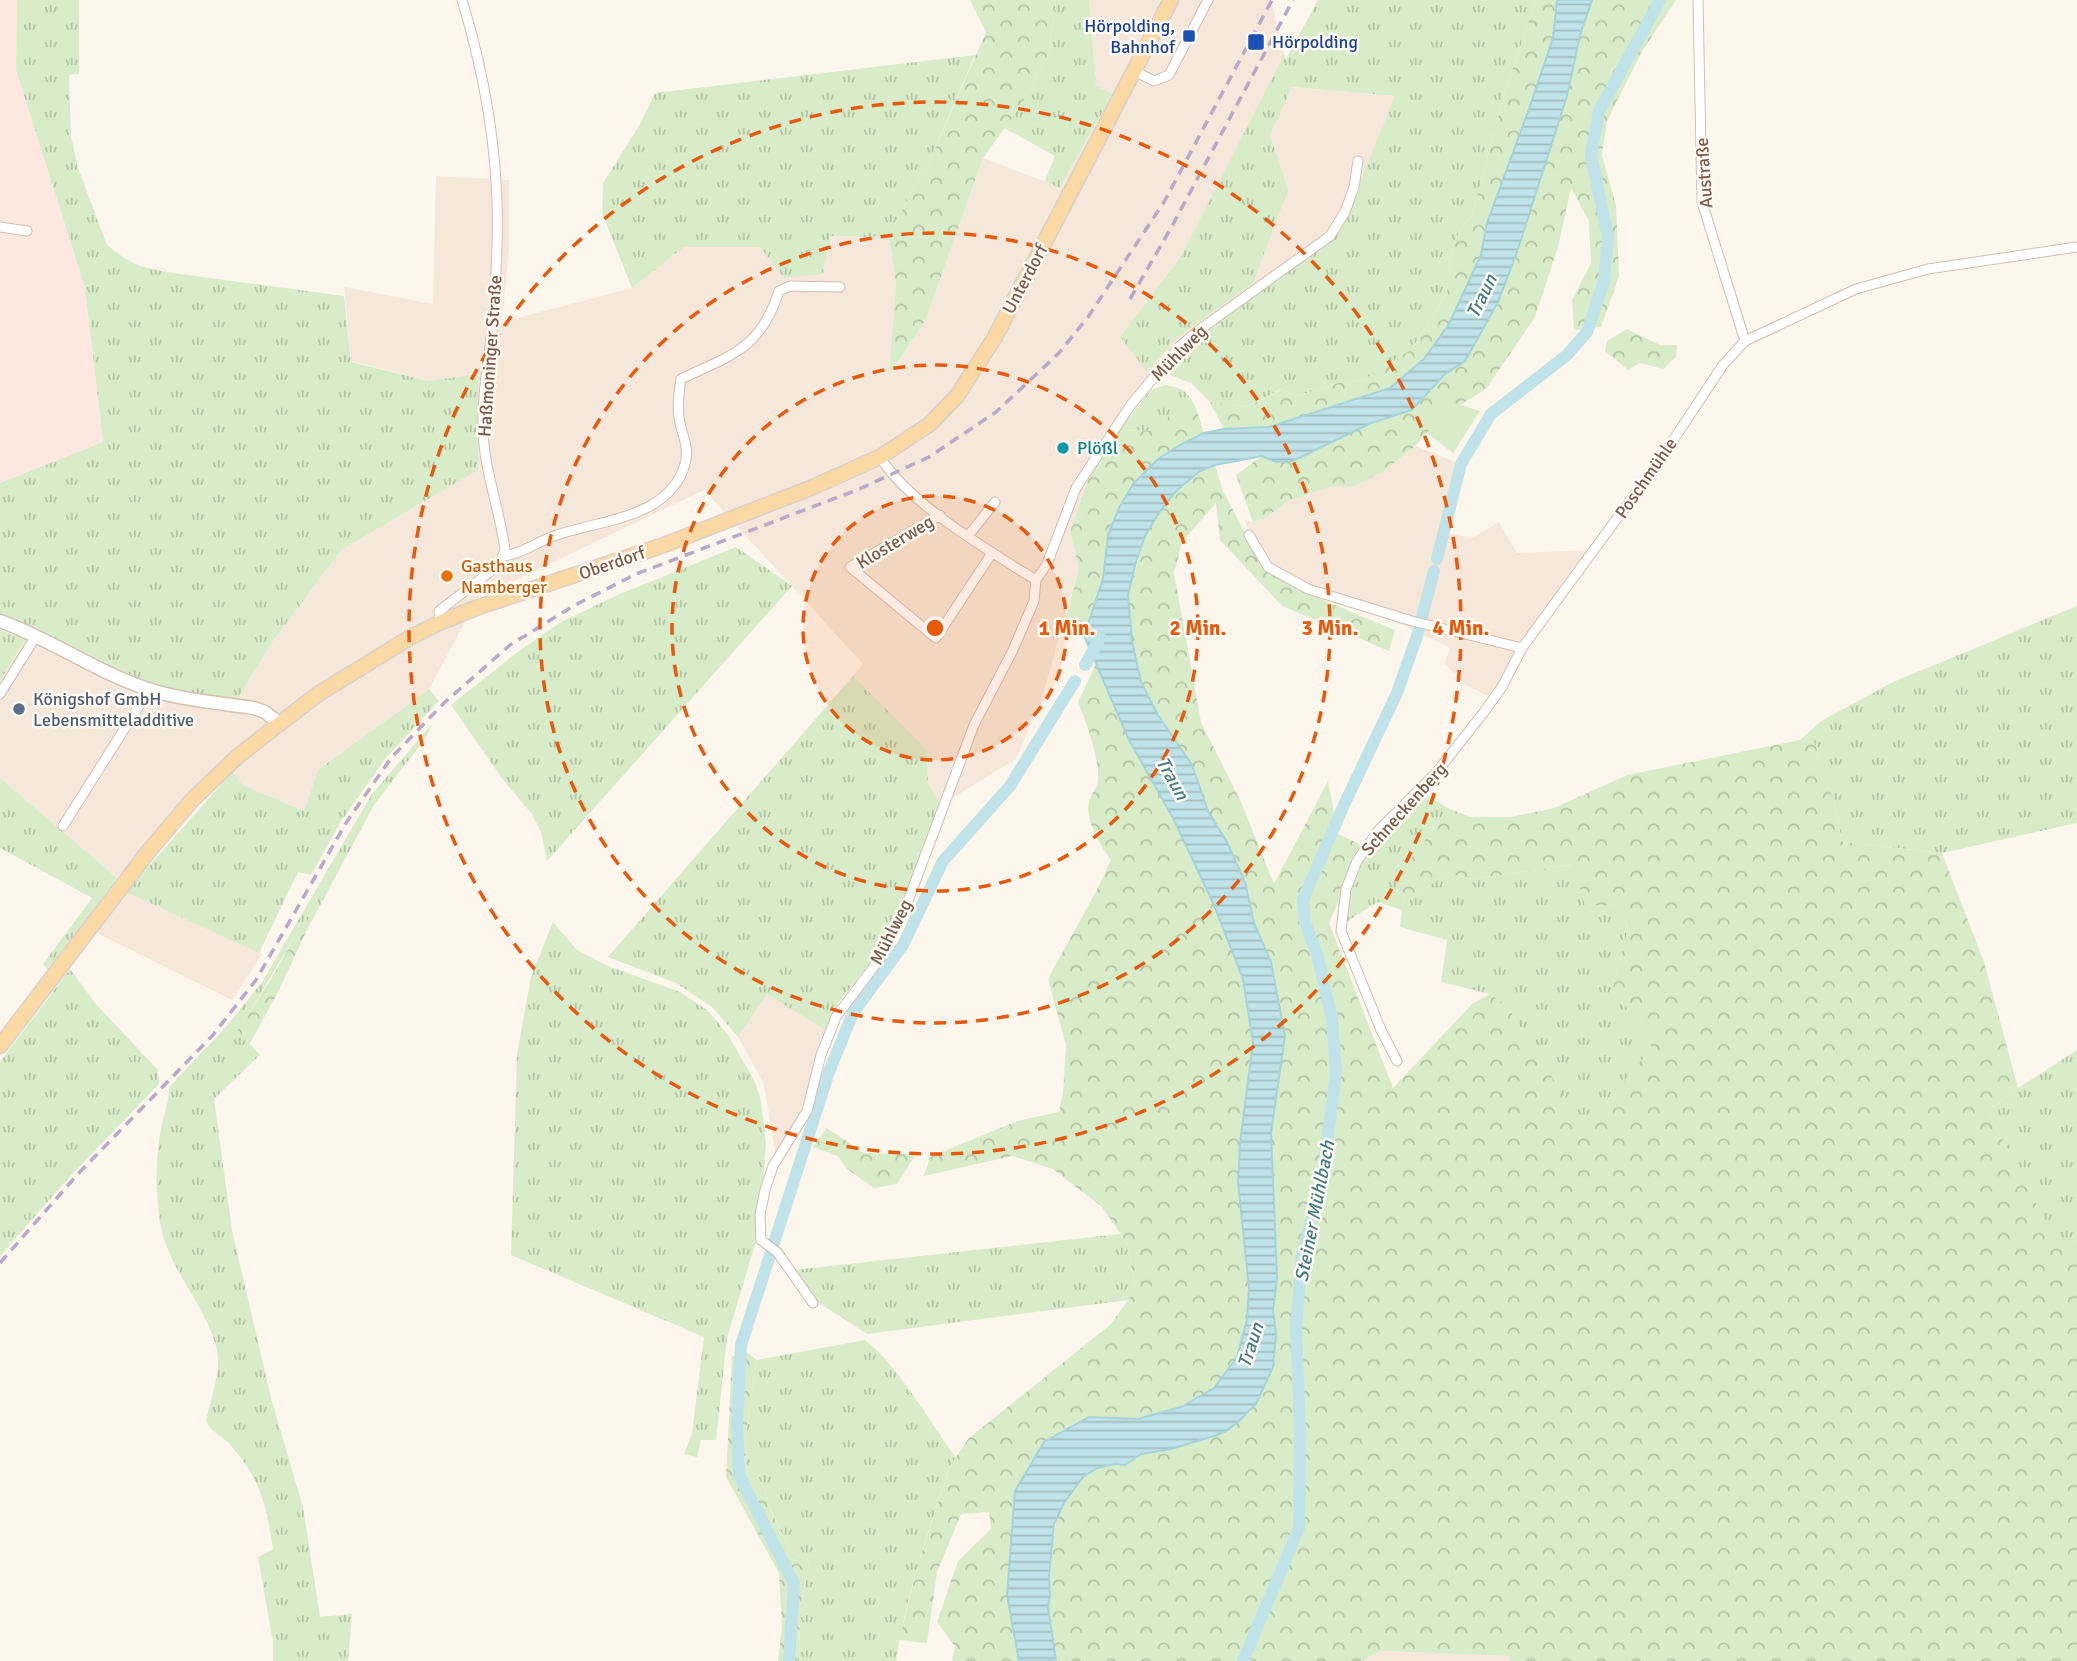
<svg xmlns="http://www.w3.org/2000/svg" width="2077" height="1661" font-family="Signika,sans-serif">
<defs>
<pattern id="grass-tufts" width="24" height="20" patternUnits="userSpaceOnUse" patternTransform="scale(1.75)"><rect width="24" height="20" fill="#d8ecc9"/><path d="M3 7l-1-3M5 7V3M7 7l1-3M15 17l-1-3M17 17v-4M19 17l1-3" fill="none" stroke="#b4c2a5"/></pattern>
<pattern id="forest-crowns" width="20" height="18" patternUnits="userSpaceOnUse" patternTransform="scale(1.75)"><rect width="20" height="18" fill="#d8ecc9"/><path d="M2 6a3 3 0 1 1 6 0M12 15a3 3 0 1 1 6 0" fill="none" stroke="#b4c2a5"/></pattern>
<pattern id="water-rules" width="6" height="5" patternUnits="userSpaceOnUse" patternTransform="scale(1.75)"><rect width="6" height="5" fill="#bfe3e8"/><path d="M0 2.5h6" fill="none" stroke="#a0bbbe"/></pattern>
</defs>
<rect width="100%" height="100%" fill="#fdf6ec"/>
<!-- residential -->
<path fill="#f5e8da" d="M1089,0H1271L1292,87L1396,96L1340,231L1187,342L1134,406L1088,480L1070,532L1079,568L1042,698L1016,759L941,805L928,783L927,750L853,676L863,664L704,490L478,598L429,689L318,770L304,811L243,785L232,772L219,764L117,878L0,778V681L25,639L145,685L236,701L271,644L341,550L477,470L478,375L429,381L351,361L344,287L433,304L436,176L509,180V250L502,322L632,288L684,247H760L830,236L889,237L896,284L890,375L926,319L983,158L1059,187L1113,95L1096,86Z
M1415,446L1461,464L1444,533L1472,538L1499,522L1517,553L1595,550L1564,591L1502,687L1488,696L1466,685L1445,664L1450,648L1407,627L1308,587L1269,565L1244,520L1253,522L1265,518L1288,501L1333,486H1354L1383,472Z
M126,892L262,954L232,1000L97,933Z
M767,994L825,1030L813,1073L805,1111L779,1153L775,1151L764,1084L738,1037Z
M1381,1651L1508,1656L1510,1661H1361Z"/>
<!-- commercial -->
<path fill="#fde8e0" d="M0,0H17L16,70L85,288L103,442L0,483Z"/>
<!-- grass -->
<path fill="url(#grass-tufts)" d="M17,0H79V74L69,75L71,136L78,168L107,245L124,258L140,266L166,272L344,296L351,362L429,381L478,374V470L341,550L271,644L236,701C207,696 174,693 146,685C94,670 51,632 0,614V483L103,442L85,288L16,70Z
M1056,0H1089L1096,86L1113,94L1059,188L1045,181L1055,156L1004,128L1022,104L1049,52Z
M1318,0H1536L1504,94L1472,216L1461,228L1452,247L1447,293L1412,349L1364,380L1339,383L1297,396L1281,389L1249,406L1210,402L1191,383L1162,372L1187,342L1340,231L1395,96L1292,87L1270,135L1288,190L1253,283L1179,336L1147,371L1120,337L1181,257L1284,54L1286,59Z
M975,55L927,167L912,190L889,237L830,236L823,274L784,278L760,247H684L632,288L602,213L603,183L640,124L655,93Z
M1166,385C1185,389 1187,391 1196,408L1179,406L1156,431L1119,430L1151,390Z
M736,547L792,586L547,861L541,832L532,814L504,781L451,705L515,654L561,622L620,594Z
M2077,606V823L1942,853L1842,842L1835,804L1814,742L1800,740L1821,721L1893,682Z
M0,630L25,639L0,681Z
M853,676L927,750L928,783L941,805L894,922L874,958L839,1002L825,1030L767,994L738,1037L712,1007L676,983L608,957Z
M429,689L439,701L385,759L340,823L311,875L298,872L259,953L126,892L232,772L243,785L304,811L318,770Z
M432,724L425,739L374,805L309,926L306,918L238,1031L260,1055L214,1099L232,1230L271,1398L303,1507L320,1617L352,1614L348,1661H273V1642L258,1557L273,1549C266,1505 262,1483 233,1448C225,1437 211,1433 206,1421C210,1404 219,1375 218,1358C215,1318 171,1273 162,1231C155,1200 155,1154 162,1124C165,1110 169,1103 169,1087L225,1028L262,982L372,794Z
M0,778L117,878L0,1040V1034L49,972L43,964L92,898L0,848Z
M1420,792L1448,808L1396,880L1405,903L1447,873L1470,879L1574,865L1585,905L1618,906L1628,929L1613,987L1653,1047L1585,1131L1507,1006L1490,994L1441,982L1447,940L1400,927L1402,910L1378,902L1343,924C1344,914 1345,903 1347,892C1356,851 1393,821 1420,792Z
M553,922L577,950L608,966L680,992L707,1010L727,1033L755,1082L761,1101L766,1144L763,1180L758,1211L757,1238L727,1338L716,1440H701L697,1457L684,1454L692,1433L704,1337L511,1255L517,1054L531,977Z
M70,969L95,1003L158,1070L159,1084L74,1172L0,1256V1062Z
M2077,1050V1241L2059,1249L1988,1111L2018,1088Z
M1120,1234L1128,1245L1135,1290L1128,1300L867,1334L816,1301L794,1270Z
M865,1340C899,1367 930,1422 956,1458L950,1466C929,1530 906,1594 896,1661H799L800,1607L810,1561L791,1552L770,1508L762,1483L746,1464L745,1440L757,1360Z"/>
<!-- forest -->
<path fill="url(#forest-crowns)" d="M970,0H1056L1049,52L1022,104L983,158L926,319L889,376L896,284L889,237L912,190L927,167L986,32Z
M1536,0H1557L1553,38L1529,109L1487,223L1481,255L1449,324L1424,359L1390,388L1269,427L1224,429L1210,402L1249,406L1282,389L1297,396L1339,383L1364,380L1412,349L1447,293L1452,247L1461,228L1472,216L1504,94Z
M1592,0H1676L1641,53L1607,121L1602,155L1616,206L1619,276L1601,327L1574,330L1572,300L1591,263L1589,221L1571,188L1558,247L1535,317L1486,389L1444,415L1415,446L1383,472L1354,486H1333L1288,501L1265,518L1253,522L1236,475L1262,456L1275,462L1293,461L1371,423L1412,410L1445,374L1465,361L1498,302L1516,252L1567,96L1580,35Z
M1627,329L1660,345H1677L1676,357L1663,369L1640,363L1628,370L1605,351L1607,341Z
M1179,405L1196,408L1204,433L1180,445L1158,459L1108,535L1103,579L1084,636L1063,628L1079,568L1070,532L1088,480L1119,430L1156,431Z
M1215,465L1223,491L1263,567L1323,600L1395,630L1389,651L1282,606L1220,540L1216,503L1182,542L1174,573L1201,722L1241,802L1274,884L1328,781L1338,834L1362,845L1329,923L1393,1088L1472,1004L1490,994L1507,1006L1585,1130L1652,1047L1613,987L1628,928L1617,906L1585,905L1573,865L1470,879L1447,873L1405,903L1396,880L1448,808L1470,817H1511L1554,808L1627,775L1800,740L1814,742L1835,804L1842,842L1942,853L1984,962L2018,1088L1988,1111L2059,1248L2077,1241V1661H1510L1508,1656L1381,1651L1361,1661H1056L1048,1608L1050,1595L1049,1575L1057,1513L1083,1477L1090,1472L1104,1465H1125L1141,1454L1171,1449L1226,1431L1248,1414L1256,1404L1273,1367L1276,1335L1273,1310L1277,1278L1271,1133L1285,1036L1271,962L1254,923L1245,882L1227,842L1208,811L1192,765L1158,715L1141,682L1132,641L1128,595L1145,536L1158,514L1176,491L1200,471Z
M1097,662L1129,740L1174,820L1213,903L1243,979L1253,1042L1240,1143L1238,1182L1249,1288L1247,1320L1237,1357L1214,1388L1181,1407L1138,1419L1089,1417L1015,1491L1016,1649L1019,1661H952L955,1646L937,1622L958,1561L991,1529L989,1512L961,1514L937,1572L927,1643L899,1640L918,1565L950,1466L969,1438L1110,1325L1135,1290L1128,1245L1102,1207L1053,1169L1012,1156L924,1176L930,1157L1017,1121L1059,1112L1063,1093L1066,1045L1048,979C1069,939 1093,901 1111,860C1100,844 1085,822 1089,801C1091,794 1097,788 1098,781C1100,759 1086,722 1078,702Z
M306,917L309,926L277,994L249,1045L237,1031L271,979Z
M827,1128L864,1153L916,1154L897,1184L874,1188L847,1169L838,1156L813,1147Z
M748,1353L757,1360L745,1440L746,1464L762,1483L770,1509L791,1552L810,1561L800,1607L799,1661H778L782,1627L779,1573L726,1477L732,1356Z"/>
<!-- garden -->
<path fill="#d8ecc9" d="M1449,401L1480,411L1453,453L1427,433Z"/>
<!-- water -->
<path fill="url(#water-rules)" stroke="#a5d3da" stroke-width="2" d="M1557,0H1592L1580,35L1567,96L1517,252L1498,302L1465,361L1445,374L1412,410L1371,423L1293,461L1275,462L1262,456L1215,465L1200,471L1176,491L1158,514L1145,536L1136,562L1128,595L1132,641L1141,682L1158,715L1192,765L1208,811L1227,842L1245,882L1254,923L1271,962L1285,1036L1271,1133L1277,1278L1273,1310L1276,1335L1273,1367L1256,1404L1237,1423L1226,1431L1214,1436L1171,1449L1141,1454L1125,1465L1115,1464L1097,1468L1083,1477L1064,1503L1054,1524L1049,1575L1050,1595L1048,1608L1056,1661H1019L1007,1595L1015,1491L1044,1442L1089,1417L1138,1419L1181,1407L1214,1388L1237,1357L1247,1320L1249,1288L1238,1182L1240,1143L1253,1042L1243,979L1213,903L1174,820L1129,740L1084,636L1103,579L1108,535L1119,508L1133,484L1158,459L1180,445L1204,433L1224,429L1269,427L1390,388L1424,359L1449,324L1481,255L1487,223L1529,109L1553,38Z"/>
<g fill="none" stroke-linecap="round" stroke-linejoin="round">
<!-- canal -->
<path stroke="#bfe3e8" stroke-width="12" d="M1437,559L1461,464L1491,414L1567,355L1587,332L1604,281L1608,237L1591,155L1599,111L1660,0
M1085,665L1100,638
M789,1661L794,1584L739,1475L737,1424L741,1345L829,1072L853,1013L903,945L943,861L1010,786L1075,681
M1243,1661L1299,1528L1300,1429L1296,1328L1302,1255L1322,1181L1336,1073L1332,1019L1317,954L1305,922L1303,900L1343,807L1397,693L1417,636L1434,571"/>
<defs>
<path id="street" d="M1698,0L1702,202L1745,341
M1134,71L1154,81L1169,75L1208,0
M0,227L27,231
M880,457C909,504 989,551 1036,580
M940,515L850,567L936,638L992,553
M1249,535L1268,567L1308,589L1412,621L1522,648
M968,536L995,502
M505,556C523,553 537,542 554,536C598,520 670,519 685,464C690,446 681,434 679,417C677,404 679,392 681,379C731,355 760,350 779,291L790,286L840,287
M441,622L439,611L500,564L505,550C500,510 484,470 483,430C482,396 488,363 492,330C495,302 496,273 497,245C500,162 486,79 462,0
M0,694L36,636
M63,826L149,690
M1397,1061L1381,1030L1341,931L1346,889L1357,861L1377,832L1436,773L1484,712L1502,687L1522,648L1662,457L1723,365L1745,341L1856,289L1928,269L2077,247
M813,1303L777,1252L761,1240L760,1215L765,1190L773,1166L807,1111L821,1055L836,1017L879,960L905,909L974,725L1013,650L1034,601L1036,580L1047,564L1076,488L1130,406L1179,347L1199,330L1330,236L1345,212L1354,187L1358,161"/>
<path id="secondary" d="M0,621C51,639 96,672 148,689C181,700 220,703 254,708L265,712L279,723"/>
<path id="primary" d="M0,1046L148,852L192,800L238,756L318,694L411,637L441,622L476,608L664,545L813,487L880,457L930,424L957,396L995,337L1171,0"/>
</defs>
<!-- street casing -->
<use href="#street" stroke="#d1beb0" stroke-width="11"/>
<!-- secondary casing -->
<use href="#secondary" stroke="#d6c0b0" stroke-width="15"/>
<!-- primary casing -->
<use href="#primary" stroke="#dad1cd" stroke-width="17"/>
<!-- street -->
<use href="#street" stroke="#fff" stroke-width="9"/>
<!-- secondary -->
<use href="#secondary" stroke="#fff" stroke-width="12"/>
<!-- primary -->
<use href="#primary" stroke="#fbd9a5" stroke-width="14"/>
<!-- rail -->
<path stroke="#b9a8c9" stroke-width="3.5" stroke-dasharray="10 7" stroke-linecap="butt" d="M1130,299L1171,228L1293,0
M0,1263L77,1175L213,1035L256,980L346,823L391,758L444,703L510,645L575,605L636,574L857,490L929,457L996,412L1059,353L1088,317L1164,202L1272,0"/>
</g>
<!-- distance rings -->
<circle cx="935" cy="628" r="132" fill="#e8590c" fill-opacity=".12"/>
<g fill="none" stroke="#e8590c" stroke-width="3.5" stroke-dasharray="12 9">
<circle cx="935" cy="628" r="132"/>
<circle cx="935" cy="628" r="263"/>
<circle cx="935" cy="628" r="395"/>
<circle cx="935" cy="628" r="526"/>
</g>
<!-- markers -->
<g fill="#1a4fb4" stroke="#fffaf3" stroke-width="2.5">
<rect x="1182" y="29" width="14" height="14" rx="3.5"/>
<rect x="1247" y="33" width="18" height="18" rx="3.5"/>
</g>
<circle fill="#0f9aa8" stroke="#fffaf3" stroke-width="2.5" cx="1063" cy="448" r="7"/>
<circle fill="#e8710a" stroke="#fffaf3" stroke-width="2.5" cx="447" cy="576" r="7"/>
<circle fill="#5c6f8a" stroke="#fffaf3" stroke-width="2.5" cx="19" cy="709" r="7"/>
<g text-anchor="middle" stroke-width="5" stroke-linejoin="round" paint-order="stroke">
<!-- transit labels -->
<g font-size="18" fill="#164399" stroke="#fffaf3" text-anchor="end">
<text x="1175" y="32">Hörpolding,<tspan x="1175" dy="21">Bahnhof</tspan></text>
<text x="1272" y="48" text-anchor="start">Hörpolding</text>
</g>
<!-- street labels -->
<g font-size="18" fill="#7a5c4d" stroke="#fffaf3">
<text transform="translate(1704 173) rotate(-94)" y="6">Austraße</text>
<text transform="translate(1025 279) rotate(-62)" y="6">Unterdorf</text>
<text transform="translate(1179 353) rotate(-45)" y="6">Mühlweg</text>
<text transform="translate(490 356) rotate(-86)" y="6">Haßmoninger Straße</text>
<text transform="translate(1646 478) rotate(-55)" y="6">Poschmühle</text>
<text transform="translate(895 542) rotate(-31)" y="6">Klosterweg</text>
<text transform="translate(612 563) rotate(-19)" y="6">Oberdorf</text>
<text transform="translate(1404 809) rotate(-48)" y="6">Schneckenberg</text>
<text transform="translate(891 932) rotate(-63)" y="6">Mühlweg</text>
</g>
<!-- culture labels -->
<g font-size="18" fill="#0d838f" stroke="#fffaf3" text-anchor="start">
<text x="1077" y="454">Plößl</text>
</g>
<!-- food labels -->
<g font-size="18" fill="#c56008" stroke="#fffaf3" text-anchor="start">
<text x="461" y="572">Gasthaus<tspan x="461" dy="21">Namberger</tspan></text>
</g>
<!-- service labels -->
<g font-size="18" fill="#4e5e75" stroke="#fffaf3" text-anchor="start">
<text x="33" y="705">Königshof GmbH<tspan x="33" dy="21">Lebensmitteladditive</tspan></text>
</g>
<!-- water labels -->
<g font-size="19" font-style="italic" fill="#437c86" stroke="#fffaf3">
<text transform="translate(1481 296) rotate(-64)" y="7">Traun</text>
<text transform="translate(1173 778) rotate(61)" y="7">Traun</text>
<text transform="translate(1314 1211) rotate(-79)" y="7">Steiner Mühlbach</text>
<text transform="translate(1250 1345) rotate(-72)" y="7">Traun</text>
</g>
</g>
<circle cx="935" cy="628" r="10" fill="#e8590c" stroke="#fffaf3" stroke-width="3.5"/>
<g font-size="21" text-anchor="middle" font-weight="bold" fill="#e8590c" stroke="#fffaf3" stroke-width="5" stroke-linejoin="round" paint-order="stroke">
<text x="1067" y="635">1 Min.</text>
<text x="1198" y="635">2 Min.</text>
<text x="1330" y="635">3 Min.</text>
<text x="1461" y="635">4 Min.</text>
</g>
</svg>
